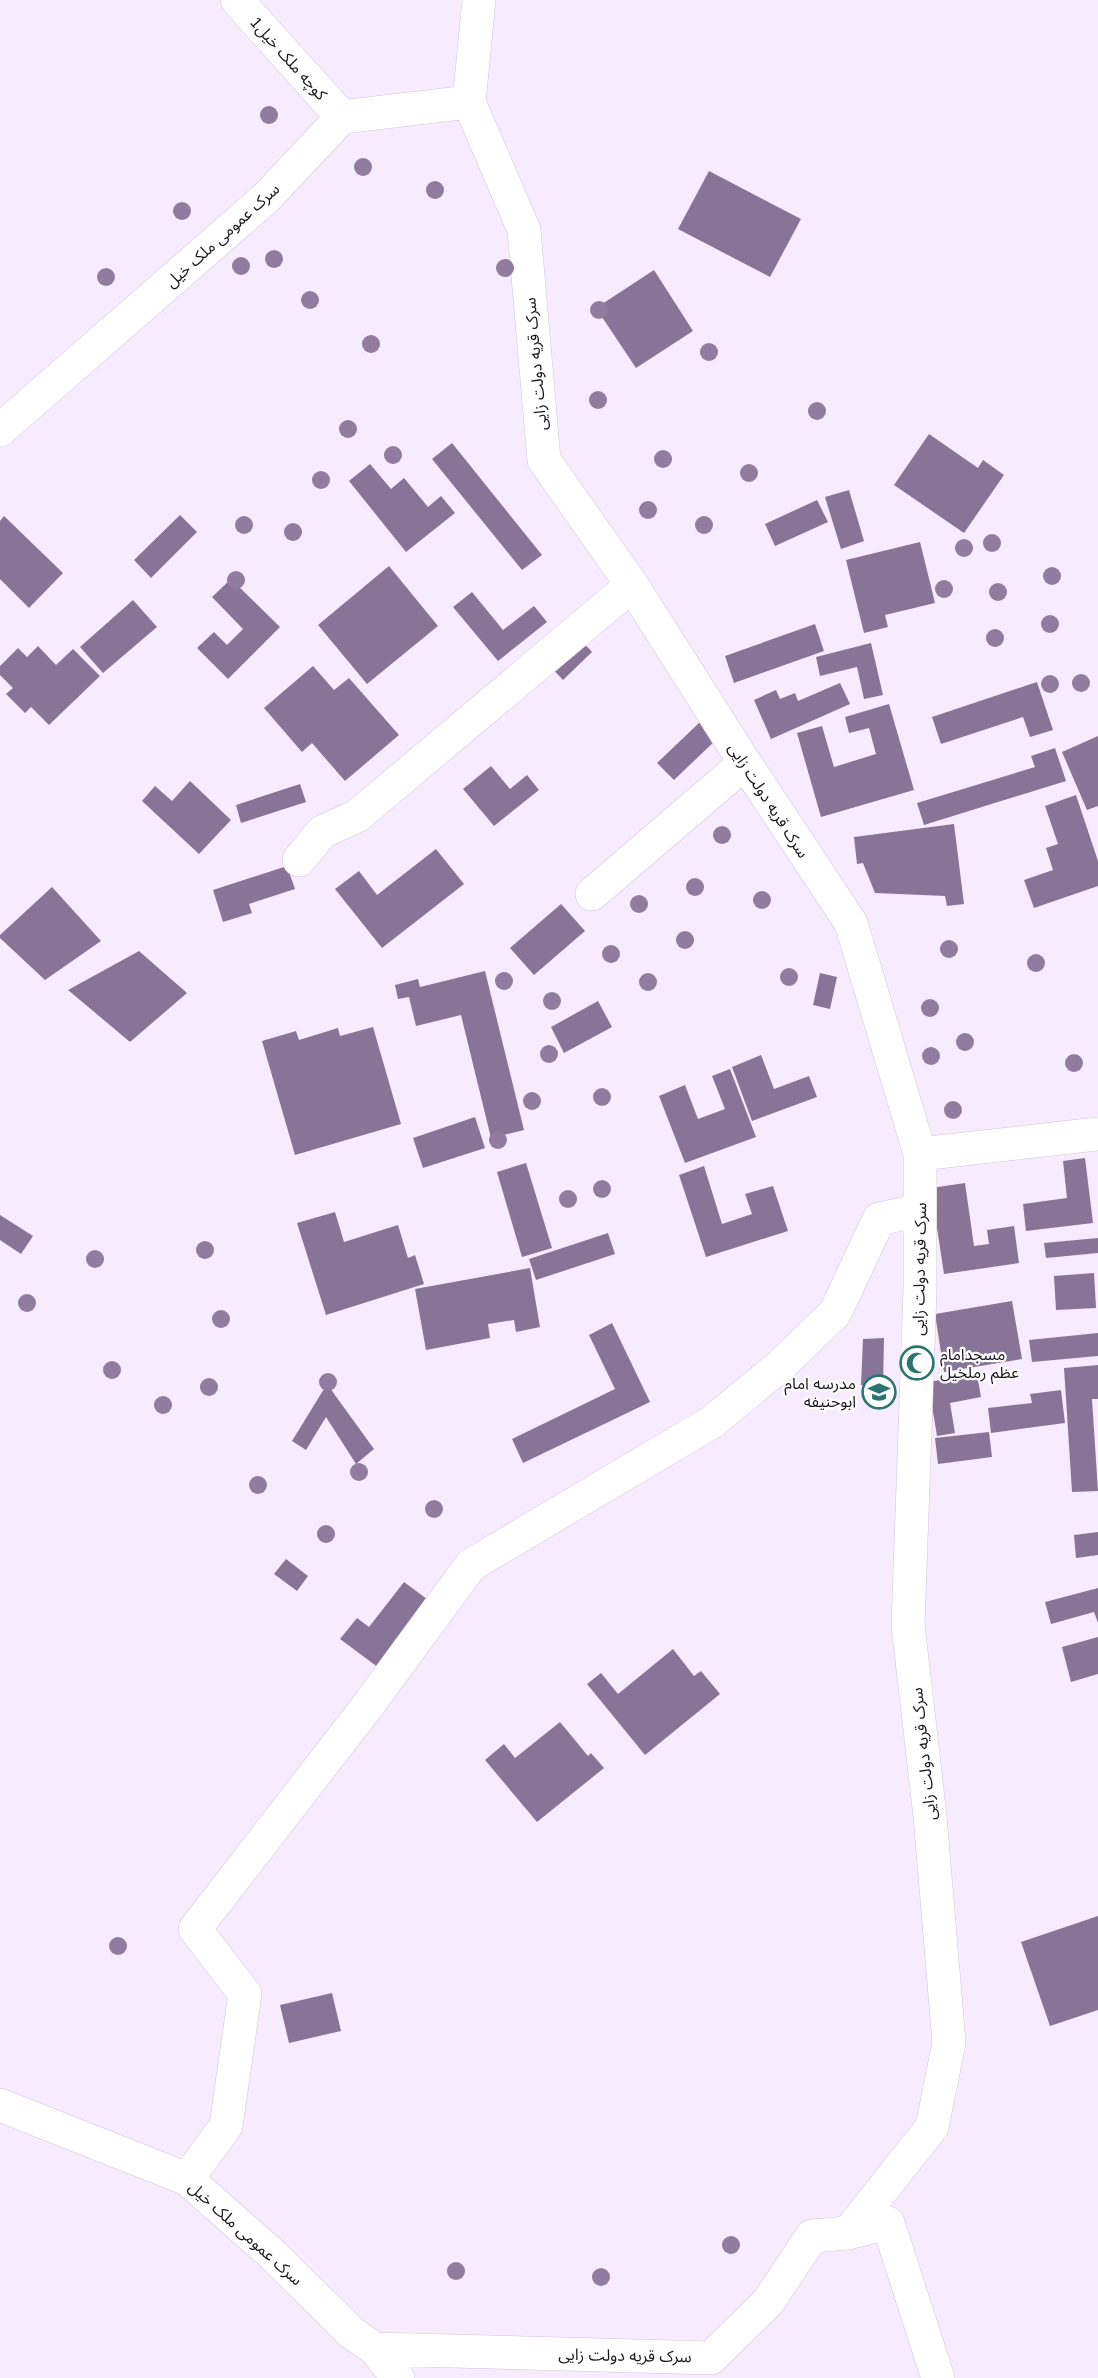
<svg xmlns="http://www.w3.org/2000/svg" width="1098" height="2378" font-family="Helvetica,'Noto Sans Arabic',sans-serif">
<rect width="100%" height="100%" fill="#f7ecff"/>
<!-- building -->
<path fill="#887497" d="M709,171L801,219L770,277L678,229Z
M654,270L693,331L636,368L596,308Z
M929,434L978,468L983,460L1004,475L964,533L894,485Z
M452,443L542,555L522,570L432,459Z
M370,464L391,489L404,478L428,507L441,496L455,513L406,552L349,481Z
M849,490L864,541L841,549L825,497Z
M817,500L828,522L775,546L765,524Z
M180,515L197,532L151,578L134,560Z
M4,516L63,573L29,608L0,579V521Z
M920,542L935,603L885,615L888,627L864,633L846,560Z
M389,566L438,626L367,684L318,625Z
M231,579L280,627L228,679L197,648L214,632L227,645L243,629L212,597Z
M472,592L503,630L534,606L547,622L498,661L453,607Z
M133,600L157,627L103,673L80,647Z
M815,624L824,651L734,683L725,656Z
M577,636L592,652L563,680L548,664Z
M871,643L883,695L864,699L857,667L820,676L816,657Z
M38,646L56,665L73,649L100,676L49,725L31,707L25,713L6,694L13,688L0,675V666L18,648L27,657Z
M313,666L334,690L349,678L399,735L345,781L312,743L302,752L264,708Z
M1037,682L1053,730L1030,737L1023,717L941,744L932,717Z
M840,683L850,704L771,739L754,700L776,690L780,699L795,693L798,701Z
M889,704L914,790L821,817L797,733L822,726L834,767L876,754L869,728L849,733L845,717Z
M700,722L717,739L674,780L657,763Z
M1098,736V806L1087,810L1062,752Z
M1055,748L1066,781L924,825L917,803L1035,767L1031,756Z
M491,766L510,789L527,775L539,790L494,826L463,789Z
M190,781L231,820L199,854L142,801L155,786L172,801Z
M300,784L306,802L241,823L236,805Z
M1076,795L1098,861V886L1034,908L1024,880L1053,870L1046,848L1058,844L1045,806Z
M954,824L964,904L947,906L945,896L875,893L863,863L857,864L854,837Z
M436,849L464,884L382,948L335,889L359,871L377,895Z
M287,866L295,889L249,904L252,913L223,922L213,890Z
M52,887L101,941L45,980L0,938V935Z
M561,904L585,931L534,975L510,948Z
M139,951L187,993L130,1042L68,990Z
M485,971L524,1130L491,1138L461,1015L416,1026L409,997L398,999L395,985L418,979L420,987Z
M820,973L837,977L830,1009L813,1005Z
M598,1001L612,1027L564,1053L551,1027Z
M373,1027L401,1124L295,1155L262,1041L296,1031L299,1040L338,1028L340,1036Z
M761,1055L774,1089L809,1076L817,1097L752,1121L732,1067Z
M730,1069L756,1137L685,1163L659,1096L685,1085L698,1119L725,1109L712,1076Z
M475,1117L485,1148L423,1168L413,1138Z
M1085,1158L1093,1223L1026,1231L1023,1204L1067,1198L1063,1161Z
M526,1163L552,1248L522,1257L497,1172Z
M704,1166L722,1224L752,1214L745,1194L773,1186L788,1231L706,1257L679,1175Z
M965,1183L974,1246L989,1244L987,1230L1014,1226L1019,1263L944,1274L931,1188Z
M335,1212L344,1242L398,1225L408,1258L415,1255L424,1284L326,1315L297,1223Z
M0,1215L33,1236L21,1254L0,1240Z
M608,1233L615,1254L536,1280L529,1259Z
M1098,1238V1253L1046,1258L1044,1243Z
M530,1268L540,1327L516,1332L514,1320L488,1324L490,1338L426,1350L415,1289Z
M1094,1273L1096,1308L1056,1310L1054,1276Z
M1012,1301L1022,1359L944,1372L935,1314Z
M612,1323L650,1402L523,1463L512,1439L615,1389L589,1335Z
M1098,1333V1356L1032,1362L1029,1340Z
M884,1338L883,1387L861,1385L863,1339Z
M1098,1365V1399H1092L1098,1491L1072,1492L1064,1368Z
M977,1374L981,1397L950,1403L955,1433L937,1436L928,1382Z
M327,1384L374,1449L356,1464L326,1417L306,1450L292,1441Z
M1061,1390L1065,1423L991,1433L988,1408L1032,1403L1030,1394Z
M989,1432L992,1457L938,1464L935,1438Z
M1098,1532V1555L1076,1558L1074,1535Z
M286,1559L308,1576L297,1591L274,1574Z
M404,1582L431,1602L379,1668L340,1639L357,1618L369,1627Z
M1098,1588V1623L1094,1612L1051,1624L1045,1602Z
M1098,1637V1674L1071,1682L1062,1647Z
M673,1649L694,1676L701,1671L720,1694L645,1755L587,1684L601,1673L618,1694Z
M560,1722L588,1756L591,1753L604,1768L537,1822L485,1760L504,1744L515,1758Z
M1098,1916V2010L1050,2026L1021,1942Z
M332,1993L341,2031L289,2043L280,2005Z"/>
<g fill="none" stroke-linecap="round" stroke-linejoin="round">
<defs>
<path id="minor" d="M237,0L342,117
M0,430L266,198L342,117L469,102
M299,860L322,832L357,816L632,585
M592,894L745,763
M920,1154L1098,1134
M0,2105L187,2179L273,2255L352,2333L375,2349
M187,2179L226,2126L245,1994L195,1929L366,1708L471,1565L712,1422L781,1365L835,1313L879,1219L920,1210
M848,2233L888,2223L938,2378
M398,2378L375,2349L711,2358L768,2302L812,2236L848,2233L932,2127L949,2043L930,1816L908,1625L920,1290V1154L851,923L745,763L632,585L544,460L524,230L469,102L479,0"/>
</defs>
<!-- minor casing -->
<use href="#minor" stroke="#d1c4da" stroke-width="34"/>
<!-- minor -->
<use href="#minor" stroke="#fff" stroke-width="33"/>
</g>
<!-- trees -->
<g fill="#917b9e">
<circle cx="269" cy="115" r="9"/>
<circle cx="363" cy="167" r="9"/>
<circle cx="435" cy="190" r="9"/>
<circle cx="182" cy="211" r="9"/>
<circle cx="274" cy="259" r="9"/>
<circle cx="241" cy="266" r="9"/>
<circle cx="505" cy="268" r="9"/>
<circle cx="106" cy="277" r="9"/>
<circle cx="310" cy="300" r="9"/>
<circle cx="599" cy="310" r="9"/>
<circle cx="371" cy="344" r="9"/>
<circle cx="709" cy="352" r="9"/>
<circle cx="598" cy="400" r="9"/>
<circle cx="817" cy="411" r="9"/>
<circle cx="348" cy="429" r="9"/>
<circle cx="393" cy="455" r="9"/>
<circle cx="663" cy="459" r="9"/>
<circle cx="749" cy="473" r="9"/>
<circle cx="321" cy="480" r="9"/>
<circle cx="648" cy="510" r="9"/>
<circle cx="244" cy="525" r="9"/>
<circle cx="704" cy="525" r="9"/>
<circle cx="293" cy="532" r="9"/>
<circle cx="992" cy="543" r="9"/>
<circle cx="964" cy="548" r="9"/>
<circle cx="1052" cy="576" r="9"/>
<circle cx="236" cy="580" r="9"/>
<circle cx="944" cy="589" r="9"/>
<circle cx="998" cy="592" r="9"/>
<circle cx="1050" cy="624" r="9"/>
<circle cx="995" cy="638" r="9"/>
<circle cx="1081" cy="683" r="9"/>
<circle cx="1050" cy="684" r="9"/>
<circle cx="722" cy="835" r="9"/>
<circle cx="695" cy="887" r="9"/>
<circle cx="762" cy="900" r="9"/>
<circle cx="639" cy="904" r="9"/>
<circle cx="685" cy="940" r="9"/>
<circle cx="949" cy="949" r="9"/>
<circle cx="611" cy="954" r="9"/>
<circle cx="1036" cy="963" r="9"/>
<circle cx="789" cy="977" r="9"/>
<circle cx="504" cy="981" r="9"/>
<circle cx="648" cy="982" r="9"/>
<circle cx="552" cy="1001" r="9"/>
<circle cx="930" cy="1008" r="9"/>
<circle cx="965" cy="1042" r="9"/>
<circle cx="549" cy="1054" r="9"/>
<circle cx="931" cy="1056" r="9"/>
<circle cx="1074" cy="1063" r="9"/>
<circle cx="602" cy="1097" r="9"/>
<circle cx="532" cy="1101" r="9"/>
<circle cx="953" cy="1110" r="9"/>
<circle cx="498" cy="1140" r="9"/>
<circle cx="602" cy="1189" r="9"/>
<circle cx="568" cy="1199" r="9"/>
<circle cx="205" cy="1250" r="9"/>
<circle cx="95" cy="1259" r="9"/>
<circle cx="27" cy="1303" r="9"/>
<circle cx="221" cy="1319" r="9"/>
<circle cx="112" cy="1370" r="9"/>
<circle cx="328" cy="1382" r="9"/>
<circle cx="209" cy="1387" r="9"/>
<circle cx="163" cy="1405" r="9"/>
<circle cx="359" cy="1472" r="9"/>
<circle cx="258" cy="1485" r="9"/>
<circle cx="434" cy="1509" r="9"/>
<circle cx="326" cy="1534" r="9"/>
<circle cx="118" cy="1946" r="9"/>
<circle cx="731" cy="2245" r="9"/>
<circle cx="456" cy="2271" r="9"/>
<circle cx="601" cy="2277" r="9"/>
</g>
<!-- icons -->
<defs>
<symbol id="mosque-ring" viewBox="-11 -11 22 22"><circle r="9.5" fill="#fefefe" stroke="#2b746f" stroke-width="1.5"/><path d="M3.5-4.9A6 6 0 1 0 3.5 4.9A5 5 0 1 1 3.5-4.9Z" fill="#2b746f"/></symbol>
<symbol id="school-ring" viewBox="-11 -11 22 22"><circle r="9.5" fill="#fefefe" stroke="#2b746f" stroke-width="1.5"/><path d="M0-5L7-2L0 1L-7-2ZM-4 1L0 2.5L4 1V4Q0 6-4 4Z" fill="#2b746f"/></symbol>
</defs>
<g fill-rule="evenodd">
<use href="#mosque-ring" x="898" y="1344" width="38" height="38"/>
<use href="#school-ring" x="860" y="1373" width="38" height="38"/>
</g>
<g text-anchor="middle" stroke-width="4.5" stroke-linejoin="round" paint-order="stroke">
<!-- street labels -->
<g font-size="16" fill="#19151c" stroke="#fefefe">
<text transform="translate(289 58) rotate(48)" y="6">کوچه ملک خیل1</text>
<text transform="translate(222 235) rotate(-42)" y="6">سرک عمومی ملک خیل</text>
<text transform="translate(535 364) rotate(-95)" y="6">سرک قریه دولت زایی</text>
<text transform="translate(769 800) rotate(57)" y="6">سرک قریه دولت زایی</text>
<text transform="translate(919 1269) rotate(-89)" y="6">سرک قریه دولت زایی</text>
<text transform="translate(923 1754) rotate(-96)" y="6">سرک قریه دولت زایی</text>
<text transform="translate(246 2233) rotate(42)" y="6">سرک عمومی ملک خیل</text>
<text transform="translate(625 2355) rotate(1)" y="6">سرک قریه دولت زایی</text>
</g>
<!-- poi labels -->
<g font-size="16" fill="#19151c" stroke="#fefefe" text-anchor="start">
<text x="940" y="1360">مسجدامام<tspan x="940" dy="18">عظم رملخیل</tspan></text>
<text x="856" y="1389" text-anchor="end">مدرسه امام<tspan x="856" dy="18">ابوحنیفه</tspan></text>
</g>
</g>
</svg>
